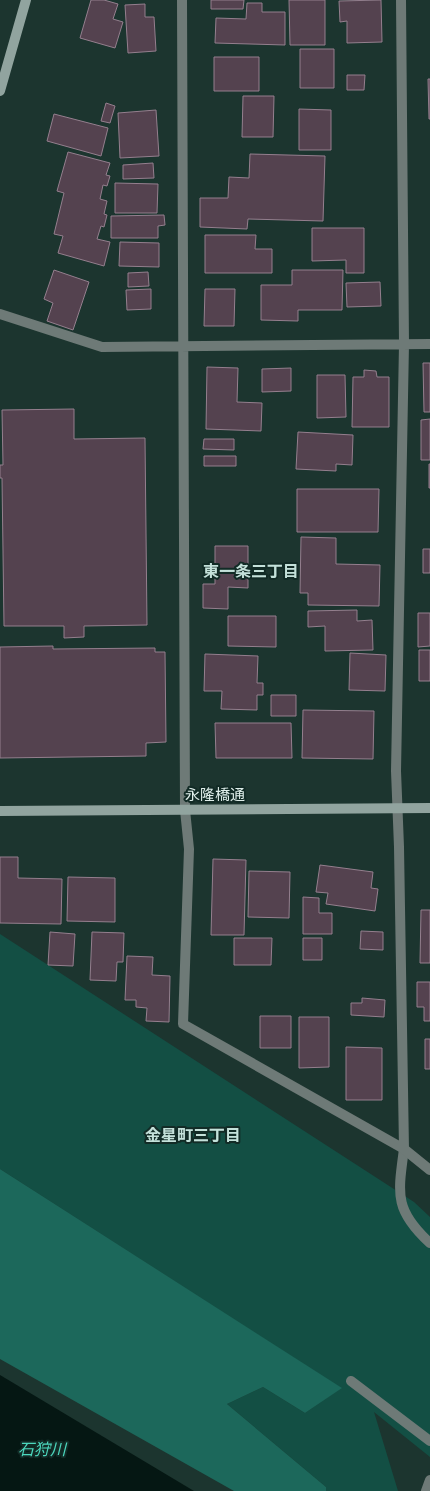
<svg xmlns="http://www.w3.org/2000/svg" width="430" height="1491" font-family="'Sofia Sans Condensed','Noto Sans JP',sans-serif">
<rect width="100%" height="100%" fill="#1c352f"/>
<!-- green -->
<path fill="#134f44" d="M0,934L414,1202L430,1217V1457L374,1412L398,1491H326V1487L227,1404L263,1387L305,1413L341,1388L0,1169Z"/>
<!-- forest -->
<path fill="#1c685b" d="M0,1169L342,1388L305,1413L263,1387L227,1404L326,1487V1491H234L0,1359Z"/>
<!-- water -->
<path fill="#051713" d="M0,1375L194,1491H0Z"/>
<!-- building -->
<path fill="#54424f" stroke="#947f8e" d="M91,0H104L118,4L113,19L123,22L115,48L80,38Z
M211,0H244L243,9H211Z
M289,0H325V45H290Z
M381,0L382,42L347,43V21L340,22L339,1Z
M247,3H262V12H285V45L215,43L216,18L246,19Z
M145,4V17H154L156,51L128,53L125,5Z
M300,49H334V88H300Z
M214,57H259V91H214Z
M347,75H365L364,90H347Z
M428,79H430V119H429Z
M243,96H274L273,137H242Z
M106,103L115,106L110,123L101,121Z
M299,109L331,110V150H299Z
M156,110L159,156L120,158L118,113Z
M54,114L108,128L101,156L47,141Z
M68,152L110,163L106,175L110,176L107,186L103,185L100,199L107,201L104,214L107,215L104,227L101,226L97,239L110,242L104,266L58,253L63,236L54,234L64,193L57,191Z
M250,154L325,156L323,221L248,219L247,229L200,227V198H228L229,177L249,178Z
M153,163L154,178L123,179V165Z
M115,183L158,184L157,213H115Z
M164,215L165,225L158,226V238H111V216Z
M312,228H364V273H346V260L312,261Z
M205,235H256L255,249H272V273H205Z
M120,242L159,243V267L119,266Z
M54,270L89,282L73,330L47,321L53,303L44,299Z
M292,270H343L342,310H298V321L261,320V285H292Z
M148,272L149,286L128,287V273Z
M380,282L381,306L347,307L346,283Z
M151,289V309L127,310L126,290Z
M205,289H235L234,326H204Z
M423,363H430V412H424Z
M207,367L238,368L237,402L262,403L261,431L206,429Z
M291,368V391L262,392V369Z
M364,370L376,371L377,377H389V427H352L353,377H364Z
M317,375H345L346,417L317,418Z
M74,409V439L145,438L147,625L84,626V637L64,638V626H4L2,478H0V465H3L2,410Z
M430,419V460H421V420Z
M298,432L353,435L352,465L336,464V471L296,469Z
M204,439H234V450L203,449Z
M204,456H236V466H204Z
M429,464H430V488H429Z
M297,489H379L378,532H297Z
M301,537L336,538V564L380,565L379,606L308,605V593H300Z
M215,546H248V588L228,587V609L203,608V584H215Z
M423,549H430V573H423Z
M357,610V621L372,620L373,650L325,651V626L308,627V611Z
M418,613H430V646L418,647Z
M228,616H276V647L228,646Z
M53,646V649L155,648V652H165L166,742L146,743V756L0,758V647Z
M419,650H430V681H419Z
M350,653L386,655L385,691L349,690Z
M205,654L258,656L257,683H263V695H257V710L221,709L222,691H204Z
M271,695H296V716H271Z
M303,710L374,711L373,759L302,758Z
M215,723H291L292,758H216Z
M0,857H18V878L62,879L61,924L0,923Z
M213,859L246,860L244,935H211Z
M320,865L373,872L371,888L378,889L375,911L326,904L328,893L316,892Z
M249,871L290,872L289,918L248,917Z
M68,877L115,878V922L67,921Z
M303,897L319,898V913H332V934H303Z
M421,910H430V963H420Z
M361,931L383,932V950L360,949Z
M50,932L75,934L73,966L48,965Z
M92,932L124,933L123,962H117L116,981L90,980Z
M234,938H272L271,965H234Z
M303,938H322V960H303Z
M127,956L153,957L152,975L170,976L169,1022L146,1021L147,1008L136,1007V1000H125Z
M417,982H430V1021H424V1007H417Z
M362,998L385,1000L384,1017L351,1015V1003H362Z
M260,1016H291V1048H260Z
M299,1017H329V1067L299,1068Z
M425,1039H430V1069H425Z
M346,1047L382,1048V1100H346Z"/>
<g fill="none" stroke-linecap="round" stroke-linejoin="round">
<!-- lane -->
<path stroke="#6e7a77" stroke-width="10" d="M404,1149C398,1194 394,1210 430,1243
M351,1381L430,1441
M426,1491L430,1480"/>
<!-- street -->
<path stroke="#6e7a77" stroke-width="10" d="M182,0L185,810L189,849L183,1024L404,1149L430,1170
M401,0L404,344L396,771L399,847L404,1149
M0,314L102,347L430,344"/>
<!-- secondary -->
<path stroke="#91a49f" stroke-width="10" d="M0,91L26,0
M0,811L430,808"/>
</g>
<g text-anchor="middle" stroke-width="4" stroke-linejoin="round" paint-order="stroke">
<!-- street labels -->
<g font-size="15" fill="#e0efeb" stroke="#122b26">
<text x="215" y="800">永隆橋通</text>
</g>
<!-- neighbourhood labels -->
<g font-size="16" font-weight="bold" fill="#c4e1da" stroke="#122b26">
<text x="251" y="577">東一条三丁目</text>
<text x="193" y="1141">金星町三丁目</text>
</g>
<!-- water labels -->
<g font-size="16" font-style="italic" fill="#4cd8be" stroke="#122b26">
<text x="42" y="1455">石狩川</text>
</g>
</g>
</svg>
